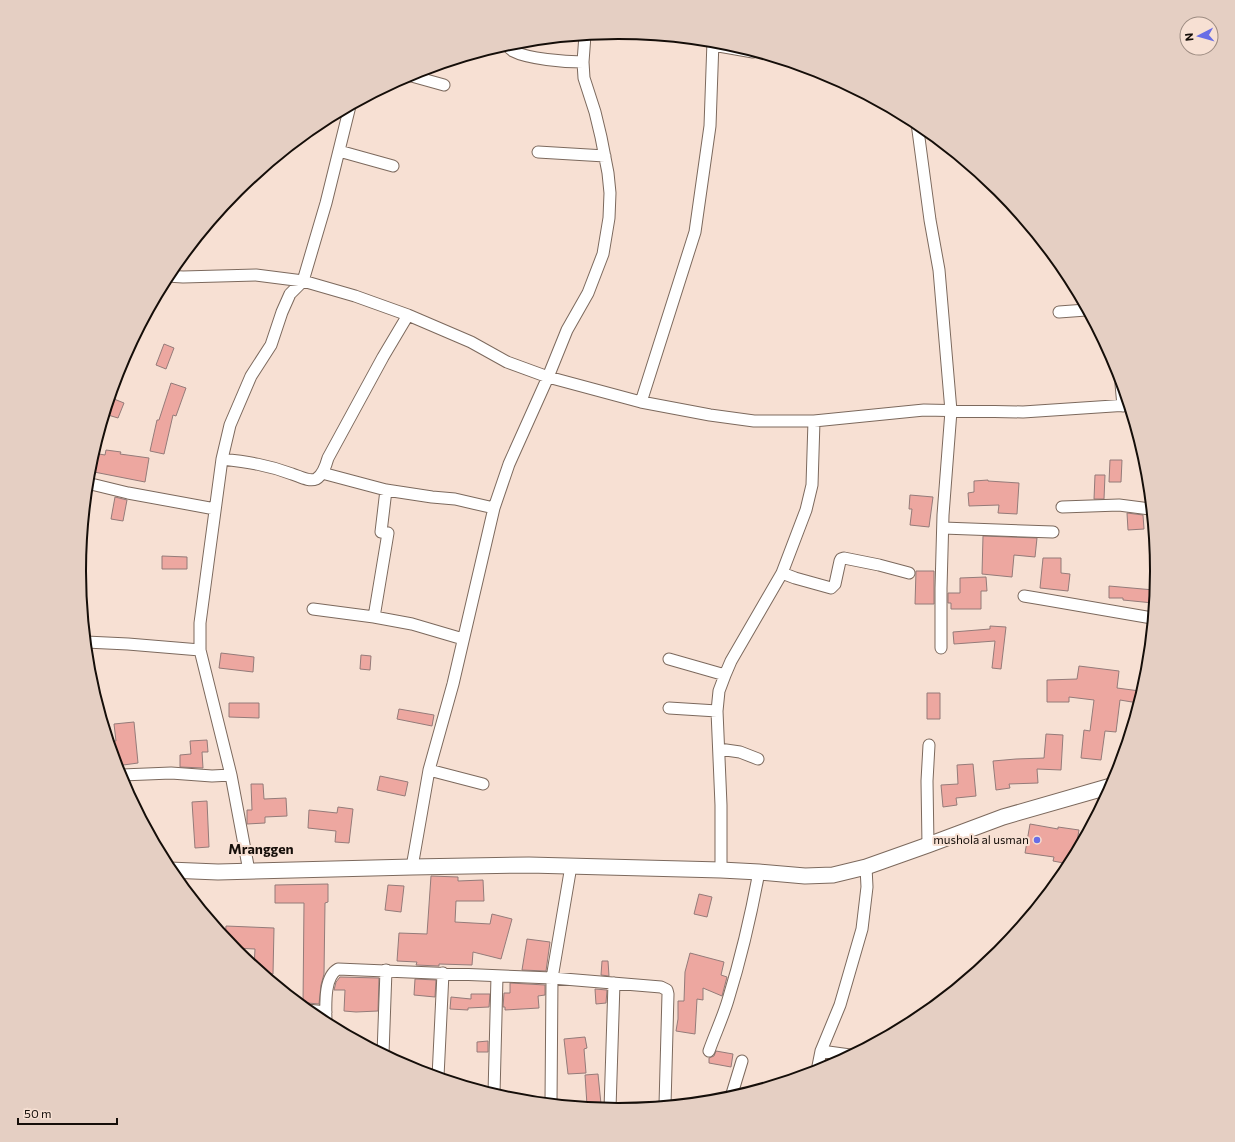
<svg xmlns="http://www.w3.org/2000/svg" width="1235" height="1142" font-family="Commissioner,sans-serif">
<rect width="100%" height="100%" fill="#f7e0d3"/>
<!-- building -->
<path fill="#eda7a0" stroke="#947b79" d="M164,344L174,348L166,369L156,365Z
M171,383L186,388L176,416L173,415L164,454L150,451L157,420H159Z
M114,399L124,403L118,418L108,415Z
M106,450L121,452L120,454L149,458L145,482L89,471L93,453L105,455Z
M1110,460H1122L1121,482H1109Z
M1095,475H1105L1104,499H1094Z
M988,480V481L1019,483L1017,514L998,513L999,505L969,506L968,493L974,492V481Z
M910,495L933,497L929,527L910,525L912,509H909Z
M115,497L127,500L123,521L111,519Z
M1127,513L1143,515L1144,529L1128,530Z
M983,536L1037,538L1035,557L1014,555L1012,577L982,574Z
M162,556L187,557V569H162Z
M1043,558H1061V573L1070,574L1068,591L1040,588Z
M916,571H934V604H915Z
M986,577L987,591H981V609H951V603H948V593H960V578Z
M1109,586L1154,590L1153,603L1123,600V598H1109Z
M990,626L1006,627L1001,669L992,668L995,641L954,644L953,632L990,629Z
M221,653L254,657L253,672L219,668Z
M361,655L371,656L370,670L360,669Z
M1079,666L1119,671L1117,688L1140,691L1138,703L1120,700L1116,732L1105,731L1101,760L1081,758L1084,730L1090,731L1094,700L1069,697V702H1047V680L1077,679Z
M927,693H940V719H927Z
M229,703H259V718L229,717Z
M399,709L434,715L432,726L397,719Z
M134,722L138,763L116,766L109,741H116L114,724Z
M1046,734L1063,735L1061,770L1037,769L1038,783L1009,784L1010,788L996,790L993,761L1016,759L1044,758Z
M207,740L208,752H202L203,768L180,767V755L191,754L190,741Z
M973,764L976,796L956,798L957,805L943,807L941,785L958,784L957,765Z
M380,776L408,782L405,796L377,790Z
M251,784H263L264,799L286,798L287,816L265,817V823L247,824V810H252Z
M207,801L209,847L195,848L192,802Z
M338,807L353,809L349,843L335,842L336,831L308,828L309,810L337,813Z
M1030,824L1058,829V827L1079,830L1075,853L1069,864L1053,861L1054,857L1025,853Z
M431,876L458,877V881L483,880L484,901H456L455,922L490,924L492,914L512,919L501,959L473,952L472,965L439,964V966L416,965L417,962L397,961L399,933L427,934Z
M328,884V902L325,903L324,974L321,985L319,1004L308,1003L303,1004L304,903H275V885Z
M388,885L404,886L401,912L385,910Z
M699,894L712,897L707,917L694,914Z
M226,926L274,928L273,974L262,973L254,967L255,949L233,948L225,939Z
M527,939L550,942L546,971L522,970Z
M690,953L724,962L721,975L727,977L722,996L703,988V1000L697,999L695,1034L676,1031L678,1019V1001H684L685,972Z
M602,961H608L609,976L601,975Z
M340,977L379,978L378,1011L356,1012L344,1011L345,990H334L336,982Z
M415,979L436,980L435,997L414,995Z
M510,983L545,985V995L538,996L539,1008L505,1010V1007H503L504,993H510Z
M595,989L607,990L606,1003L596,1004Z
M471,994H490L489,1007L468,1008V1010L450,1009L451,997L471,999Z
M585,1037L587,1048L584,1049L586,1073L568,1074L564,1039Z
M488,1041V1052H477V1042Z
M716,1051L733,1054L731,1067L709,1063V1058L714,1056Z
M598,1074L601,1104L587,1105L585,1075Z"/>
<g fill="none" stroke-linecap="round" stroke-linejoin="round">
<defs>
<path id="street" d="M506,44C508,47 510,49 513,51C528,59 565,62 583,62
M713,45L753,52
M408,75L444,85
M917,123L930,220L939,270L951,411L943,515L941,588V648
M339,151L393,166
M538,152L605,156
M167,276L183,277L256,275L303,281L355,296L408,315L471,342L507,362L548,377L641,402L710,415L754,421H814L924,410L1023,412L1128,405
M1059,312L1086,310
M1121,384L1123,406
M641,402L695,232L710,126L713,41
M222,459C248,462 268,465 292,474C299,476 309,482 316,479C323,475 326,465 328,458L383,357L408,315
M322,473L386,490L432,497L455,499L494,508
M87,483L128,493L215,509
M1062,507L1119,505L1150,509
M943,528L1053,532
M782,573L795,578L831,588L835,584L840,561L841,559L844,558L879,565L909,573
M1024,596L1042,599L1152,618
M313,609L374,617L412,624L463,639
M374,617L388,533L381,532L386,490
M86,642L128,644L200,650
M669,659L725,675
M669,708L717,711
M719,749L740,752L758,759
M429,770L483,784
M122,775L171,773L212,776L231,775
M928,845L927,781L929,745
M412,867L429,770L453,684L494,508L509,464L548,377L567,330L588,293L603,254L609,218L610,193L608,173L601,137L595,112L584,78L583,62L585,35
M721,870V805L717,711L719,691L725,675L731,661L782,573L806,510L812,485L814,421
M249,871L231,775L200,650V623L208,563L222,459L230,425L251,376L271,345L282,312L290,294L303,281L326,203L350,106
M307,1010L326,1012
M326,1024C326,1008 323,977 338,969L552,978L661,987L667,990L668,994L665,1105
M709,1051C715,1034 723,1017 728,1000C741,958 751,915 759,872
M821,1051L850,1055
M383,1054L386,970
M817,1071L821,1051L840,1005L862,929L867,887L866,867
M438,1077L443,973
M494,1094L497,976
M731,1097L742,1061
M551,1103L552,978L571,866
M610,1109L614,983"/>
<path id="secondary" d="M169,870L218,872L412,867L529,865L721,870L759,872L805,876L833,875L866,867L928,845L1003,817L1111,786"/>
</defs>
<!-- street casing -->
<use href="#street" stroke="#7c695d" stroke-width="13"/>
<!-- secondary casing -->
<use href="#secondary" stroke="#7c695d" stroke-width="17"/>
<!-- street -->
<use href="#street" stroke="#fff" stroke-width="11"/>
<!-- secondary -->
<use href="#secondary" stroke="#fff" stroke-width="15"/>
</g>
<!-- markers -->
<circle fill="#686de6" stroke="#f7e0d3" stroke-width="1.5" cx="1037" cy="840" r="4"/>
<g text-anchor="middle" stroke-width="4" stroke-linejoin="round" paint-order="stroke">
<!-- poi labels -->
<g font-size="12" fill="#150e09" stroke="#f7e0d3" text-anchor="end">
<text x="1029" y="844">mushola al usman</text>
</g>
<!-- quarter labels -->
<g font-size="14" font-weight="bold" fill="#150e09" stroke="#f7e0d3">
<text x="261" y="854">Mranggen</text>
</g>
</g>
<!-- crop -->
<path d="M0 0H1235V1142H0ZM86 571a532 532 0 1 1 1064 0a532 532 0 1 1-1064 0Z" fill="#e5cfc3" fill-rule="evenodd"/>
<path fill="none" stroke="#150e09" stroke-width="2" d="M86 571a532 532 0 1 1 1064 0a532 532 0 1 1-1064 0Z"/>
<!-- north arrow -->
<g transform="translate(1199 36) rotate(264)"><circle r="19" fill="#f7e0d3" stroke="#9d8c82"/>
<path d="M0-3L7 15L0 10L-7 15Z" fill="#686de6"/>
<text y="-6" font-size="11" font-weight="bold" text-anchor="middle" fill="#150e09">N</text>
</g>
<!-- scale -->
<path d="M18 1118v6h99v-6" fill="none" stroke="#150e09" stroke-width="2"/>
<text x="24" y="1118" font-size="12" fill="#150e09" stroke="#f7e0d3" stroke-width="3" paint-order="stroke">50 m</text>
</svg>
